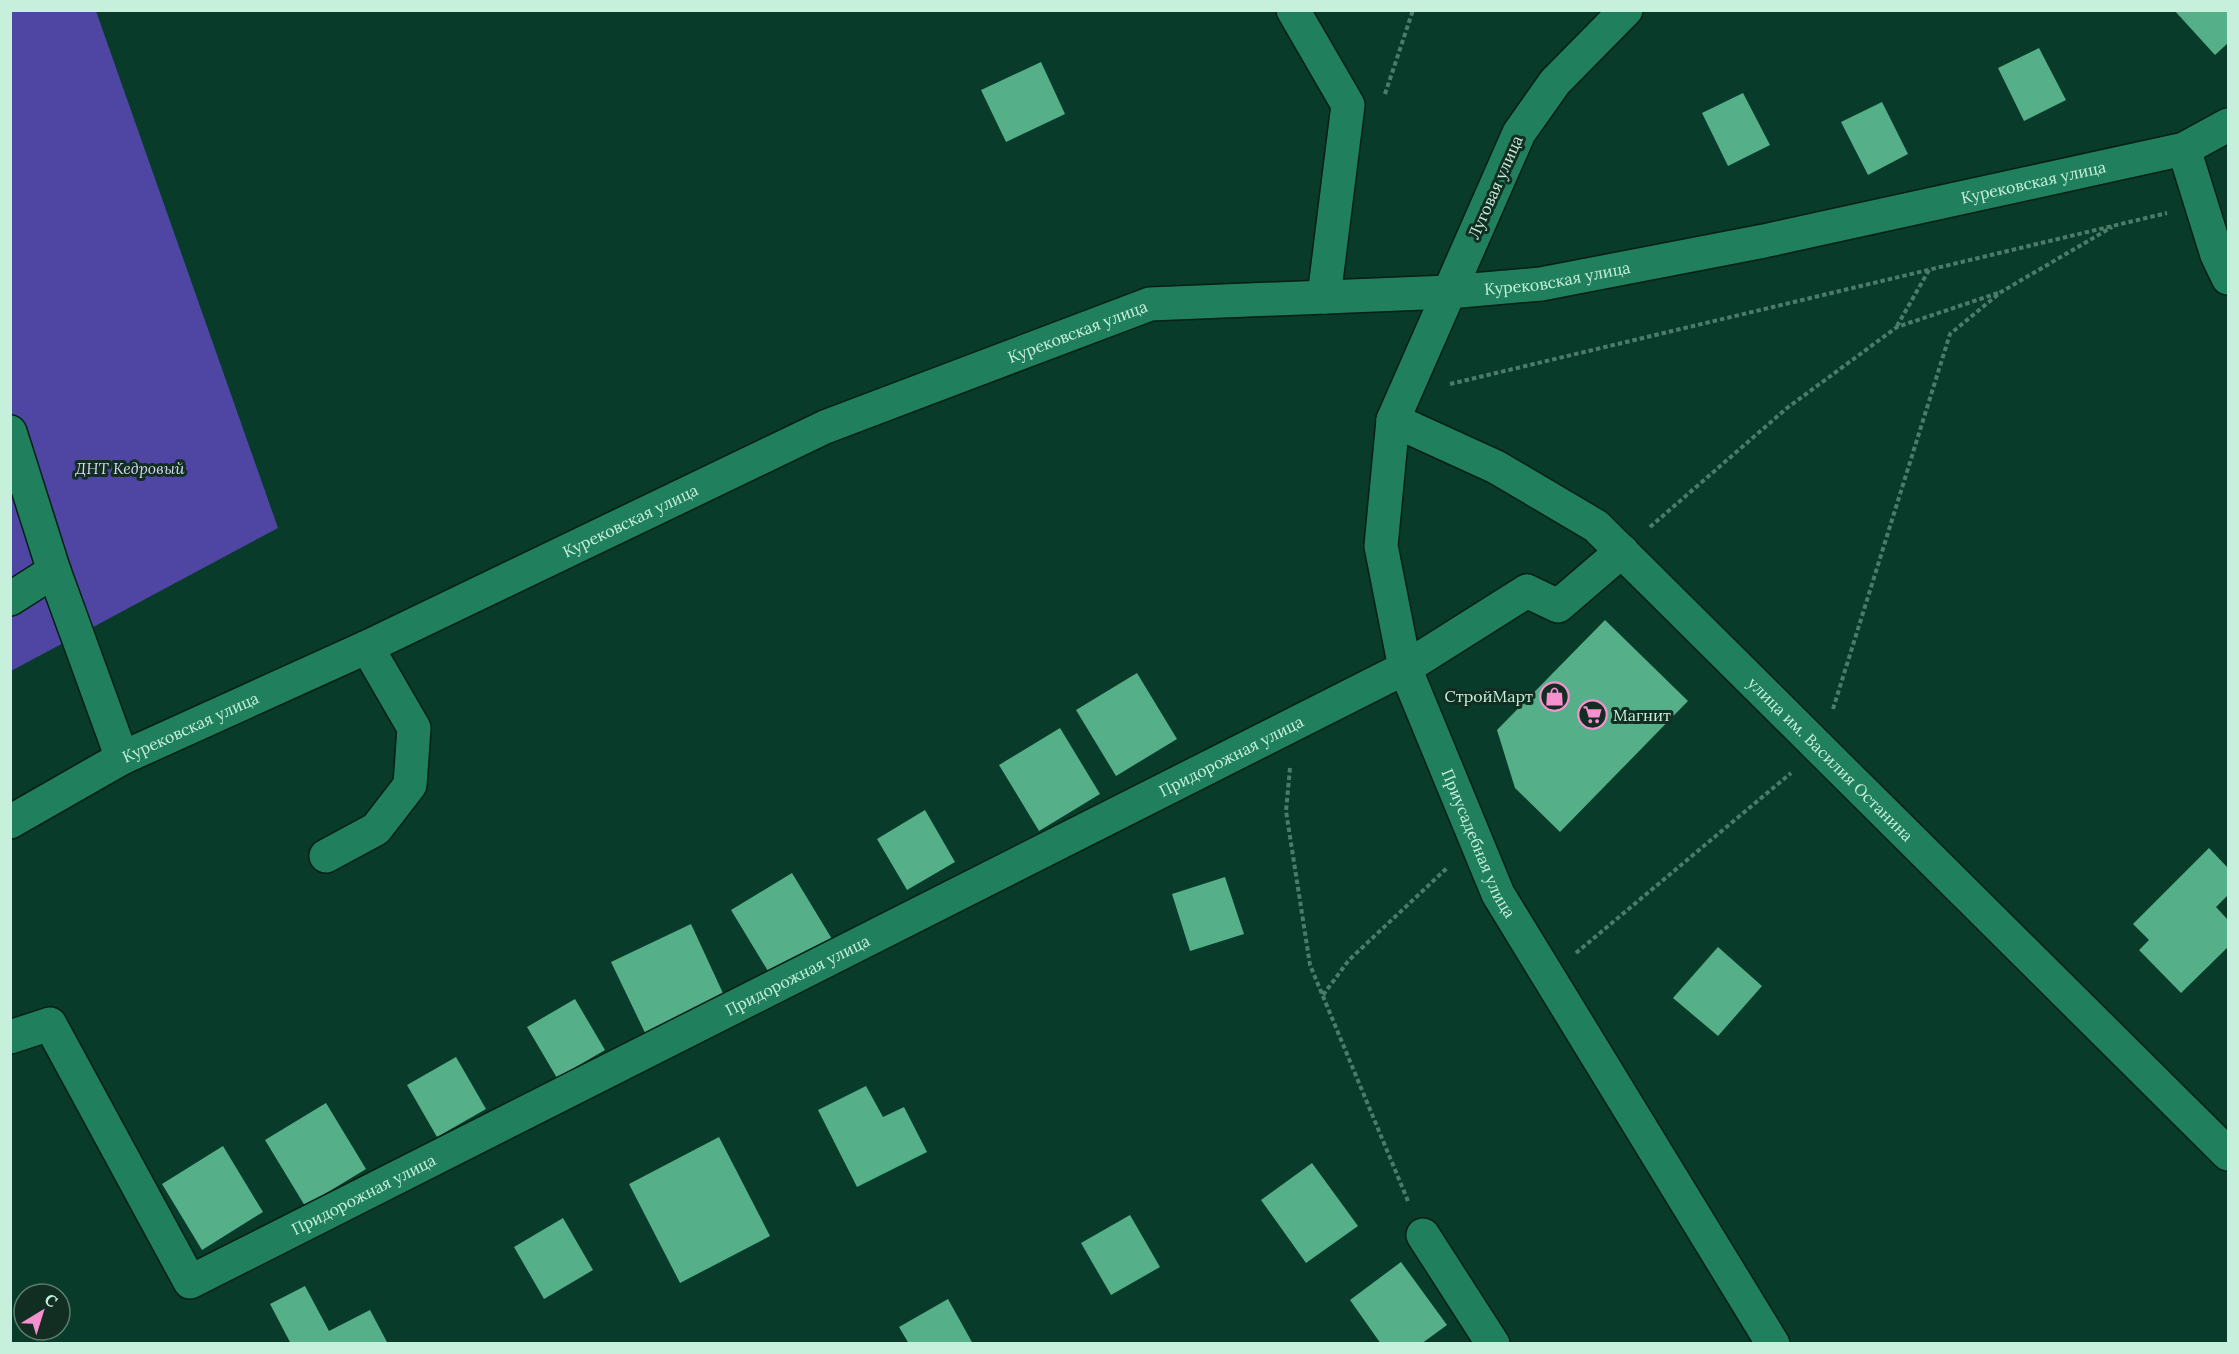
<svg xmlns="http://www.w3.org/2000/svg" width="2239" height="1354" font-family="Lora,serif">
<rect width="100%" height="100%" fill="#083b29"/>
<!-- green -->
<path fill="#4f45a3" d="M11,11H96L278,528L11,671Z"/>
<!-- building -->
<path fill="#55af89" d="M2174,10H2228V43L2215,55Z
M2039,48L2066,100L2024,121L1998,68Z
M1041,62L1065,114L1006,142L981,90Z
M1743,93L1770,145L1728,166L1702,113Z
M1882,102L1908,154L1868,175L1841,122Z
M1605,620L1688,701L1560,832L1515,788L1497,730Z
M1137,673L1177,739L1116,776L1076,710Z
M1060,728L1100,794L1039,831L999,765Z
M925,810L955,862L907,890L877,839Z
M2209,848L2228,868V895L2216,907L2228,920V947L2181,993L2139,950L2149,940L2133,924Z
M792,873L832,939L771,976L731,910Z
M1225,877L1244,934L1190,951L1172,894Z
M691,924L728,1004L649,1041L611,962Z
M1718,947L1762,986L1718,1036L1673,998Z
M575,999L605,1050L557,1078L527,1027Z
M456,1057L486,1109L437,1137L407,1085Z
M866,1086L883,1117L904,1107L927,1152L857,1187L818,1110Z
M326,1103L366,1169L305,1206L265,1140Z
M719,1137L770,1236L680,1283L629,1184Z
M223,1146L263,1212L202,1250L162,1184Z
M1312,1163L1358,1226L1306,1263L1261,1200Z
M1130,1215L1160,1267L1111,1295L1081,1243Z
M563,1218L593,1270L544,1299L514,1247Z
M1401,1262L1447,1325L1421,1344H1381L1350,1300Z
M305,1286L329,1331L370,1310L388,1344H291L270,1304Z
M948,1299L973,1344H909L899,1327Z"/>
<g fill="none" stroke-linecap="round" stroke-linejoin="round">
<defs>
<g id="minor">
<path d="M1293,10L1348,105L1324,297"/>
<path id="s1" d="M1626,10L1555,82L1519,133L1393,420L1381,546L1405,668L1498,894L1773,1344"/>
<path d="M2184,149L2217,255L2228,278"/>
<path id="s2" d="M1393,420L1496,467L1596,526L2228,1154"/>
<path d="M10,432L54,571L10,599"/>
<path d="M54,571L122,758"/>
<path id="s3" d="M10,822L122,758L367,647L825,427L1150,304L1449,292L1541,284L1764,241L2184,149L2228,125"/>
<path d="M326,856L376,829L410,785L414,728L367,647"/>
<path id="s4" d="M10,1037L50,1024L190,1282L1405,668L1527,591L1558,606L1622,551"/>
<path d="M1423,1235L1493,1344"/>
</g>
</defs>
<!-- minor casing -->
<use href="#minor" stroke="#032014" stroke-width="36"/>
<!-- path -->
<path stroke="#4c7c69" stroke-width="4" stroke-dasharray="4.5 3" stroke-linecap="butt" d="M1385,94L1413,10
M1897,326L1929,270
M1450,384L2167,213
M1650,527L1787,408L1897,327L1998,293
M1833,709L1950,334L2001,292L2112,227
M1290,768L1286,811L1310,965L1408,1201
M1576,953L1791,773
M1323,995L1349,960L1447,868"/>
<!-- minor -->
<use href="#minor" stroke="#20805d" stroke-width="33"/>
</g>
<!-- icons -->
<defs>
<symbol id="shop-ring" viewBox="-11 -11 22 22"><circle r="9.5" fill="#122e22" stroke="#f790ce" stroke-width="1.5"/><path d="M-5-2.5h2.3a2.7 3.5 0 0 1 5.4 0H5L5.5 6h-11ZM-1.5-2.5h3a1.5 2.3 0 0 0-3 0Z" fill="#f790ce"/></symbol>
<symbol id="supermarket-ring" viewBox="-11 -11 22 22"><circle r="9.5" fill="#122e22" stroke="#f790ce" stroke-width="1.5"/><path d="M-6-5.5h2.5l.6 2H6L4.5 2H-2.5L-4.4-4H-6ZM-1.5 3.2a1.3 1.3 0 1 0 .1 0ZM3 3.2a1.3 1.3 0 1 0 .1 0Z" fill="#f790ce"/></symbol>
</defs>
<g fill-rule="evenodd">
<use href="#shop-ring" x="1538" y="680" width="33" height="33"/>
<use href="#supermarket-ring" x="1576" y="698" width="33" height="33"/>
</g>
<g text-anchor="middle" stroke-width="6" stroke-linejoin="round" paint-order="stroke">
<!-- street labels -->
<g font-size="16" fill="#c6f0db" stroke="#122e22">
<text dy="6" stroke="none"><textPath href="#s3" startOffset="2148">Курековская улица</textPath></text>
<text transform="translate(1495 187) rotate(-66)" y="6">Луговая улица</text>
<text dy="6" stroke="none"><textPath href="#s3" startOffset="1662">Курековская улица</textPath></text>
<text dy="6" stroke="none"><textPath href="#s3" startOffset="1176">Курековская улица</textPath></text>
<text dy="6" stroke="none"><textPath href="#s3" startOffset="690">Курековская улица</textPath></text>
<text dy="6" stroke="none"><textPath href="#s3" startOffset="204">Курековская улица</textPath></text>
<text dy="6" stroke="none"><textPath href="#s4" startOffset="1502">Придорожная улица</textPath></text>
<text dy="6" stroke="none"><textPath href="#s2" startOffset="560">улица им. Василия Останина</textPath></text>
<text dy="6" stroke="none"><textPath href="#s1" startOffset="918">Приусадебная улица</textPath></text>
<text dy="6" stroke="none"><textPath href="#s4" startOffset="1016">Придорожная улица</textPath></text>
<text dy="6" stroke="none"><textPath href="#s4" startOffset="530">Придорожная улица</textPath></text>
</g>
<!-- park labels -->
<g font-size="16" font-style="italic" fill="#d3d4ef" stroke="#122e22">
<text x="130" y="474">ДНТ Кедровый</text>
</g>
<!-- poi labels -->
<g font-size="16" fill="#c6f0db" stroke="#122e22" text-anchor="end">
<text x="1533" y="702">СтройМарт</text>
<text x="1613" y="721" text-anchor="start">Магнит</text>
</g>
</g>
<!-- border -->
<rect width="2239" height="1354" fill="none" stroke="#c6f0db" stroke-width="24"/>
<!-- north arrow -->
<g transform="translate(42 1312) rotate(38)"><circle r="28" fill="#122e22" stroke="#5a7c6c" stroke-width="1.5"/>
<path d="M0-4.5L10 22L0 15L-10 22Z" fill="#f790ce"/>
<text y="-9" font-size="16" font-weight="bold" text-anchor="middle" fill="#c6f0db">С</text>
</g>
</svg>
